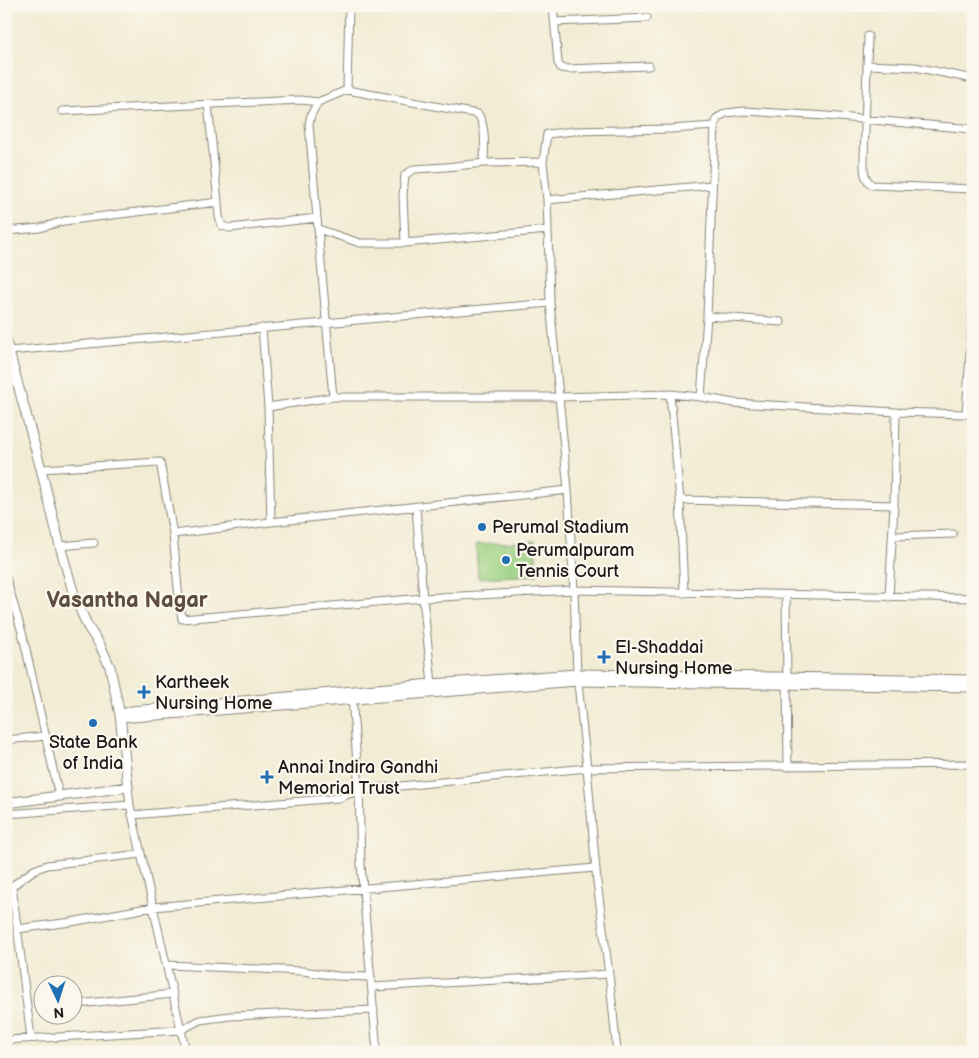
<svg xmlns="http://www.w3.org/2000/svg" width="979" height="1058" font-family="'Balsamiq Sans',sans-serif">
<rect width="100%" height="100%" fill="#fbf7ec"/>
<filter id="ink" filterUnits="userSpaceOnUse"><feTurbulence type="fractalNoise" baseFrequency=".02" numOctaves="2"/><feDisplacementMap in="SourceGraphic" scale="10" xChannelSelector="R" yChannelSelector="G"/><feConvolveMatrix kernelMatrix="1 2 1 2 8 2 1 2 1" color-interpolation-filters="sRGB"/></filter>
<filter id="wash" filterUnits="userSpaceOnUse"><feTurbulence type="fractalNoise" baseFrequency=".0096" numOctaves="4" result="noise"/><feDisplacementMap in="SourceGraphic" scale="20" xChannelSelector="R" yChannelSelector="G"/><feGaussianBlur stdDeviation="1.12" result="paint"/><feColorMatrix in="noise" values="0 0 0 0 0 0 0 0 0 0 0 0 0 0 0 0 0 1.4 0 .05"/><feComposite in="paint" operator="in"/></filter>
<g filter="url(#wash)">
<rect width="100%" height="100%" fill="#f2ecd4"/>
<!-- green -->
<path fill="#9acf80" stroke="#5b764e" d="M535,541L537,575L478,578L476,544Z"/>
</g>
<g filter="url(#ink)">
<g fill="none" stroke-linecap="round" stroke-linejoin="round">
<defs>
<path id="minor" d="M553,6L558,63L561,68L568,69L649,66
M555,22L647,18
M868,36L864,159C864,169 863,178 872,185L973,189
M868,65L915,67L973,79
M347,90L478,114C487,128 484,147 484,163L446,167L414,169L405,175L403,195L405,243
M208,104L218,202
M62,111L301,100L318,102
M484,163L543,162
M547,200L712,185
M318,229L317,218L309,124L311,115L318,102L347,90L349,6
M548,230L547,200L543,162L547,134L574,131L671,129L715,126
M6,231L40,228L64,221L218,202L219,217L222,226L230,228L317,218
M550,303L548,230L405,243H360L318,229L333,397H559L670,394L701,397L734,403L896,412L966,414L973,309
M707,316L781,322
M262,328L268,407L271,522
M9,351L550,303L568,490L574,590L577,674L587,768L597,882L610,982L617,1052
M670,394L680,500L684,593
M701,397L707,316L715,126L717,118L726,113L744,111L827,116L973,129
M268,407L333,397
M41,469L160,462L173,534L179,599L182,619L423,598L574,590L973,598
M680,500L894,505
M416,507L423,598L432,684
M173,534L271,522L568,490
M893,536L953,534
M60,546L94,543
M6,578L23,636L59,796
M786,595L788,767
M889,597L894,505L896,412
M352,696L359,790L361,865L377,1052
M6,740L46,736
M128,787L130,805L186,1052
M6,814L130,805
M132,815L339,798L359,790L587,768L973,764
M6,886H12L31,1038
M12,886L34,870L47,865L141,854
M17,929L71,922L153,907L595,868
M166,965L303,971L337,976L371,977
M372,987L609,974
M78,1004L173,994
M6,1040L181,1030L200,1020L230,1016L374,1010"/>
<path id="tertiary" d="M6,341L41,469L60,546L75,598L88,627L100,645L110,667L120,715L128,787L6,803
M120,715L132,711L432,684L577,674L973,680
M125,716L132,717L577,681L973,687"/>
</defs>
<!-- minor casing -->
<use href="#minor" stroke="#878478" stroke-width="9"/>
<!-- tertiary casing -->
<use href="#tertiary" stroke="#878478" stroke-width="11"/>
<!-- minor -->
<use href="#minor" stroke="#fff" stroke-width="7"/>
<!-- tertiary -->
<use href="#tertiary" stroke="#fff" stroke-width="9"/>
</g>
</g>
<!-- markers -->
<g fill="#1f6fb2" stroke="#fbf7ec" stroke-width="2">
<circle cx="482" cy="527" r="5"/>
<circle cx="506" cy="560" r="5"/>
<path d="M601.5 649.5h5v5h5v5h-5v5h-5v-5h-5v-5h5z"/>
<path d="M141.5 684.5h5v5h5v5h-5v5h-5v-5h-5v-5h5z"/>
<circle cx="93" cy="723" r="5"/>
<path d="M264.5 769.5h5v5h5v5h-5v5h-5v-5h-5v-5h5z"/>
</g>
<g text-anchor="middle" stroke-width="4.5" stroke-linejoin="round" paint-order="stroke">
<!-- poi labels -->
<g font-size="18" fill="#1c1c1c" stroke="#fbf7ec" text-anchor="start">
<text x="492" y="533">Perumal Stadium</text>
<text x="516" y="556">Perumalpuram<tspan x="516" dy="21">Tennis Court</tspan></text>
<text x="615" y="653">El-Shaddai<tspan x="615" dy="21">Nursing Home</tspan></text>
<text x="155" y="688">Kartheek<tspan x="155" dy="21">Nursing Home</tspan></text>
<text x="93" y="748" text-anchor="middle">State Bank<tspan x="93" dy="21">of India</tspan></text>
<text x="278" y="773">Annai Indira Gandhi<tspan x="278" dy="21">Memorial Trust</tspan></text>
</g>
<!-- district labels -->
<g font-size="22" font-weight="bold" fill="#5e4d40" stroke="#fbf7ec">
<text x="127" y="607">Vasantha Nagar</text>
</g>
</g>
<!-- margin -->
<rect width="979" height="1058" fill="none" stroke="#fbf7ec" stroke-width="25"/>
<!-- north arrow -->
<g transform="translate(58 1000) rotate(176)"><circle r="24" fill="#fbf7ec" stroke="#a29f99"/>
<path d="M0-4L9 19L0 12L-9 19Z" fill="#1f6fb2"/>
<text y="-8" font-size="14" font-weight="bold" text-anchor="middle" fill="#1c1c1c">N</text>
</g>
</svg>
